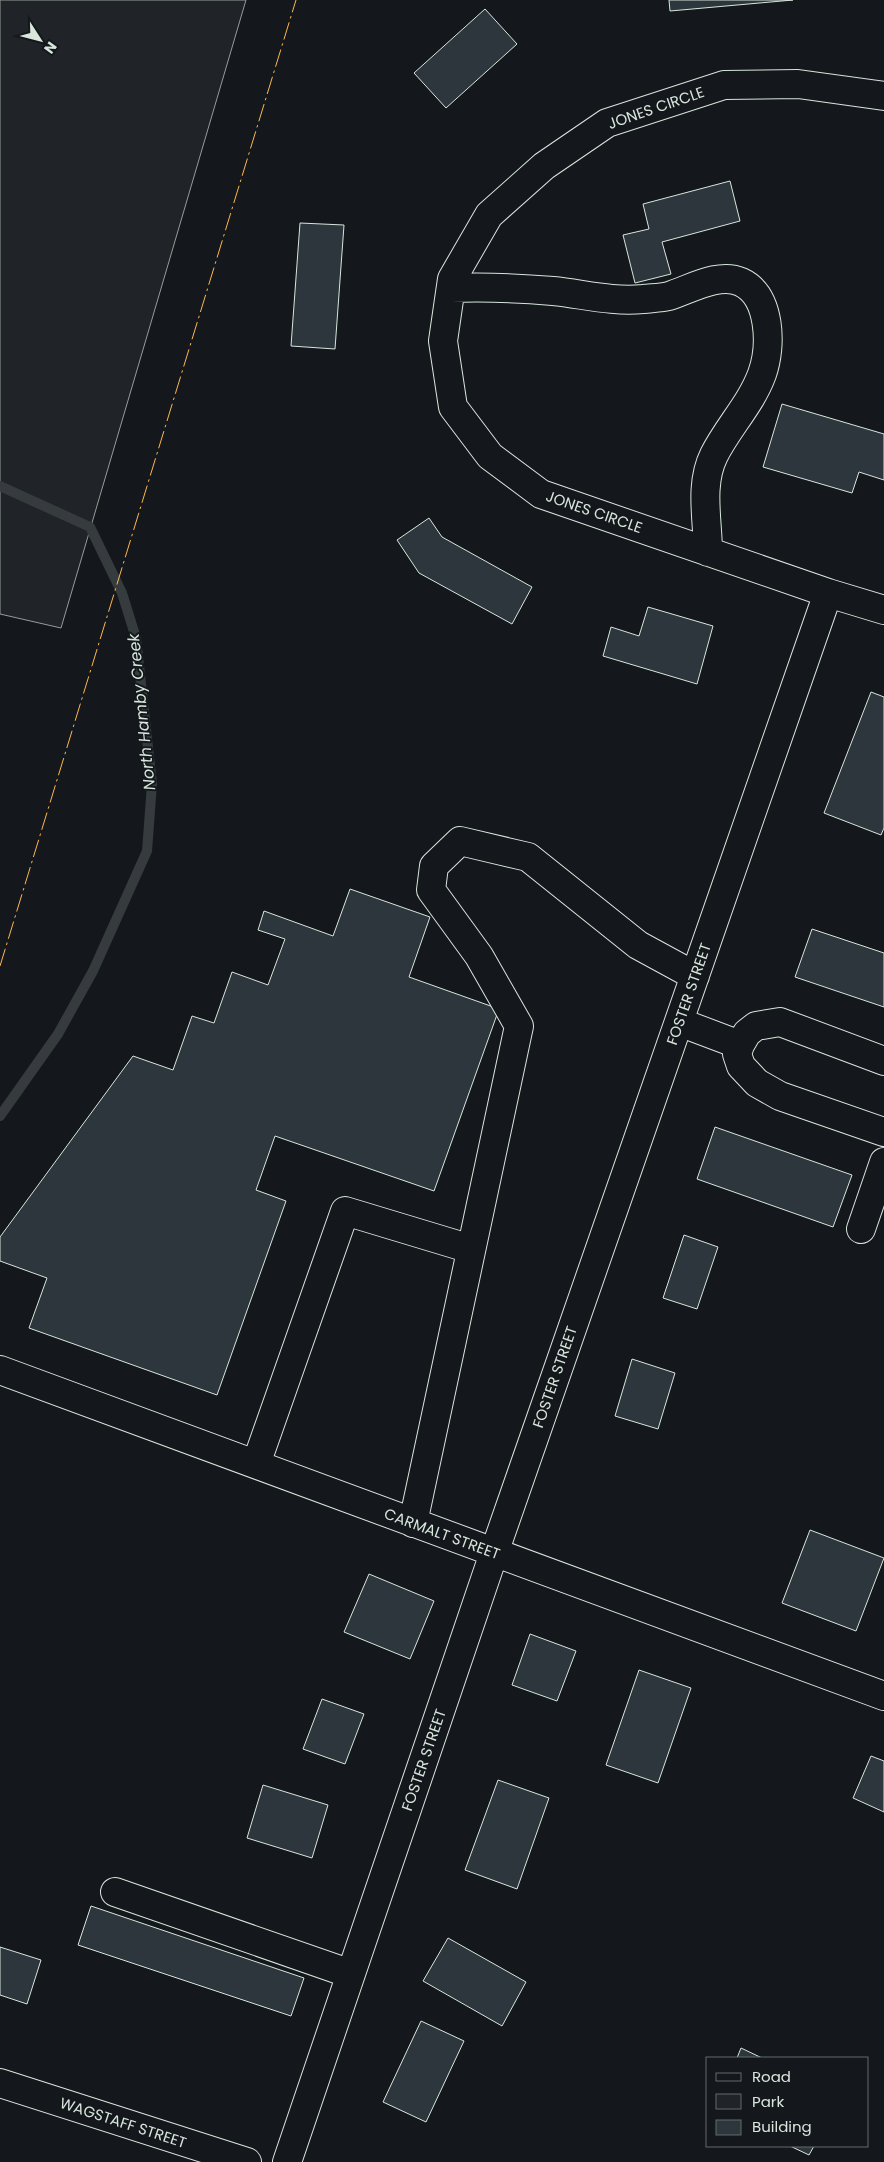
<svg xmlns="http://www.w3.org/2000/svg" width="884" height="2162" font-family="Poppins,sans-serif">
<rect width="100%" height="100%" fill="#14181c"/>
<!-- green -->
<path fill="#202428" stroke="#939e99" d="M0,0H246L61,628L0,614Z"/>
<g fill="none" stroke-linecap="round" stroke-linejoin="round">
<!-- stream -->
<path stroke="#363b3e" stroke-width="10" d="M0,486L90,527L122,593L136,638L152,784L147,851L93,971L58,1034L0,1116"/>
</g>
<!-- building -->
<path fill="#2c363c" stroke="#d8e6dc" d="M669,0H793L670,11Z
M485,9L517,44L446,108L414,73Z
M730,181L740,221L662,242L671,274L635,283L623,235L649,229L643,204Z
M300,223L344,225L335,349L291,346Z
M782,404L884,434V480L859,472L852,493L763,467Z
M429,518L442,537L532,587L512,624L419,573L397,540Z
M648,607L713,626L697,684L603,656L611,627L639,636Z
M871,692L884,697V828L881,835L824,813Z
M350,889L430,917L409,977L499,1009L434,1191L275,1136L256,1190L286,1201L217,1395L29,1328L47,1278L0,1261V1237L133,1056L173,1070L192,1016L214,1023L232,972L268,985L285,939L258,930L264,911L333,936Z
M812,929L884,953V1007L795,977Z
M715,1127L852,1175L833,1227L697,1179Z
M684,1235L718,1247L697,1309L663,1298Z
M632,1359L675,1373L658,1429L615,1416Z
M810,1530L884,1558L856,1631L782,1603Z
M369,1574L434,1601L410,1659L344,1632Z
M530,1634L576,1651L557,1701L512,1685Z
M639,1670L691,1688L658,1783L606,1765Z
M322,1699L364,1714L345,1764L303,1749Z
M871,1756L884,1761V1812L853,1798Z
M498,1780L549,1798L517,1889L465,1870Z
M263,1785L328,1805L312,1858L247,1838Z
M91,1906L304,1978L291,2016L78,1945Z
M448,1938L526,1982L502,2026L423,1981Z
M0,1947L41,1960L27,2004L0,1995Z
M421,2021L464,2041L426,2122L383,2102Z
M741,2048L762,2058H737Z
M790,2146H814L809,2155Z"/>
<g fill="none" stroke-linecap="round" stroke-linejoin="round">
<defs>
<path id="minor" d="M884,96L798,84L724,85L607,123L544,166L489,215L452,279L443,341L453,407L490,456L541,494L828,593L884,610
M451,288C484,287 519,288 553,291C583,294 612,302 643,299C651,298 661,298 669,296C691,289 719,272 741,282C771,296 772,346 762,374C751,404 728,427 714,455C699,485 708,521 708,552
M679,1022L740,1045
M884,1061L780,1022L756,1026L747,1033L740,1045L737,1054L741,1066L757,1083L780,1096L884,1132
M861,1229L884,1162
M0,1370L884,1696
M256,1464L345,1211L471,1249
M413,1523L519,1026L479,956L431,890L434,866L460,841L528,857L638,945L695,976
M115,1892L351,1974
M0,2083L247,2162
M287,2162L494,1553L828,593"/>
</defs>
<!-- minor casing -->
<use href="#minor" stroke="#d8e6dc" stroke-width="30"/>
<!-- minor -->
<use href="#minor" stroke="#14181c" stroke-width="28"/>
<!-- power -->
<path stroke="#ffb74d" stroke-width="1" stroke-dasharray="18 4 2.5 4" stroke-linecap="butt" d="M0,966L296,0"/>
</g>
<g text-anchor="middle" stroke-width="4" stroke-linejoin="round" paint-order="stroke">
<!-- street labels -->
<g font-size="15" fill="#d8e6dc" stroke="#14181c">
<text transform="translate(656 108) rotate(-19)" y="5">JONES CIRCLE</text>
<text transform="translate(594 512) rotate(19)" y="5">JONES CIRCLE</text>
<text transform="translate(689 994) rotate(-71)" y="5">FOSTER STREET</text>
<text transform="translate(555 1377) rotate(-71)" y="5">FOSTER STREET</text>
<text transform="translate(442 1534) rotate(20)" y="5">CARMALT STREET</text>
<text transform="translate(424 1760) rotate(-71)" y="5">FOSTER STREET</text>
<text transform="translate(123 2123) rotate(18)" y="5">WAGSTAFF STREET</text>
</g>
<!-- water labels -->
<g font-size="16" font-style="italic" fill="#d8e6dc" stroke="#14181c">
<text transform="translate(141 712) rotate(-96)" y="6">North Hamby Creek</text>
</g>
</g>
<!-- legend -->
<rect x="706" y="2057" width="162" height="90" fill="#14181c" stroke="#626a69"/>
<rect x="716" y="2073" width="25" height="8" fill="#14181c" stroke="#626a69"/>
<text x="752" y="2082" font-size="15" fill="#d8e6dc">Road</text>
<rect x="716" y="2094" width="25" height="15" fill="#202428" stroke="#626a69"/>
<text x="752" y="2107" font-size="15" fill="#d8e6dc">Park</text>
<rect x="716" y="2120" width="25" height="15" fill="#2c363c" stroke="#626a69"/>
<text x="752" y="2132" font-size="15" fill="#d8e6dc">Building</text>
<!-- north arrow -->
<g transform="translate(40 40) rotate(126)" stroke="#14181c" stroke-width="4" paint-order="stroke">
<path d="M0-4L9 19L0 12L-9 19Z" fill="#d8e6dc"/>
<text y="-8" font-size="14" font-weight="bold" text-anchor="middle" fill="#d8e6dc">N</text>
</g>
</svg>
